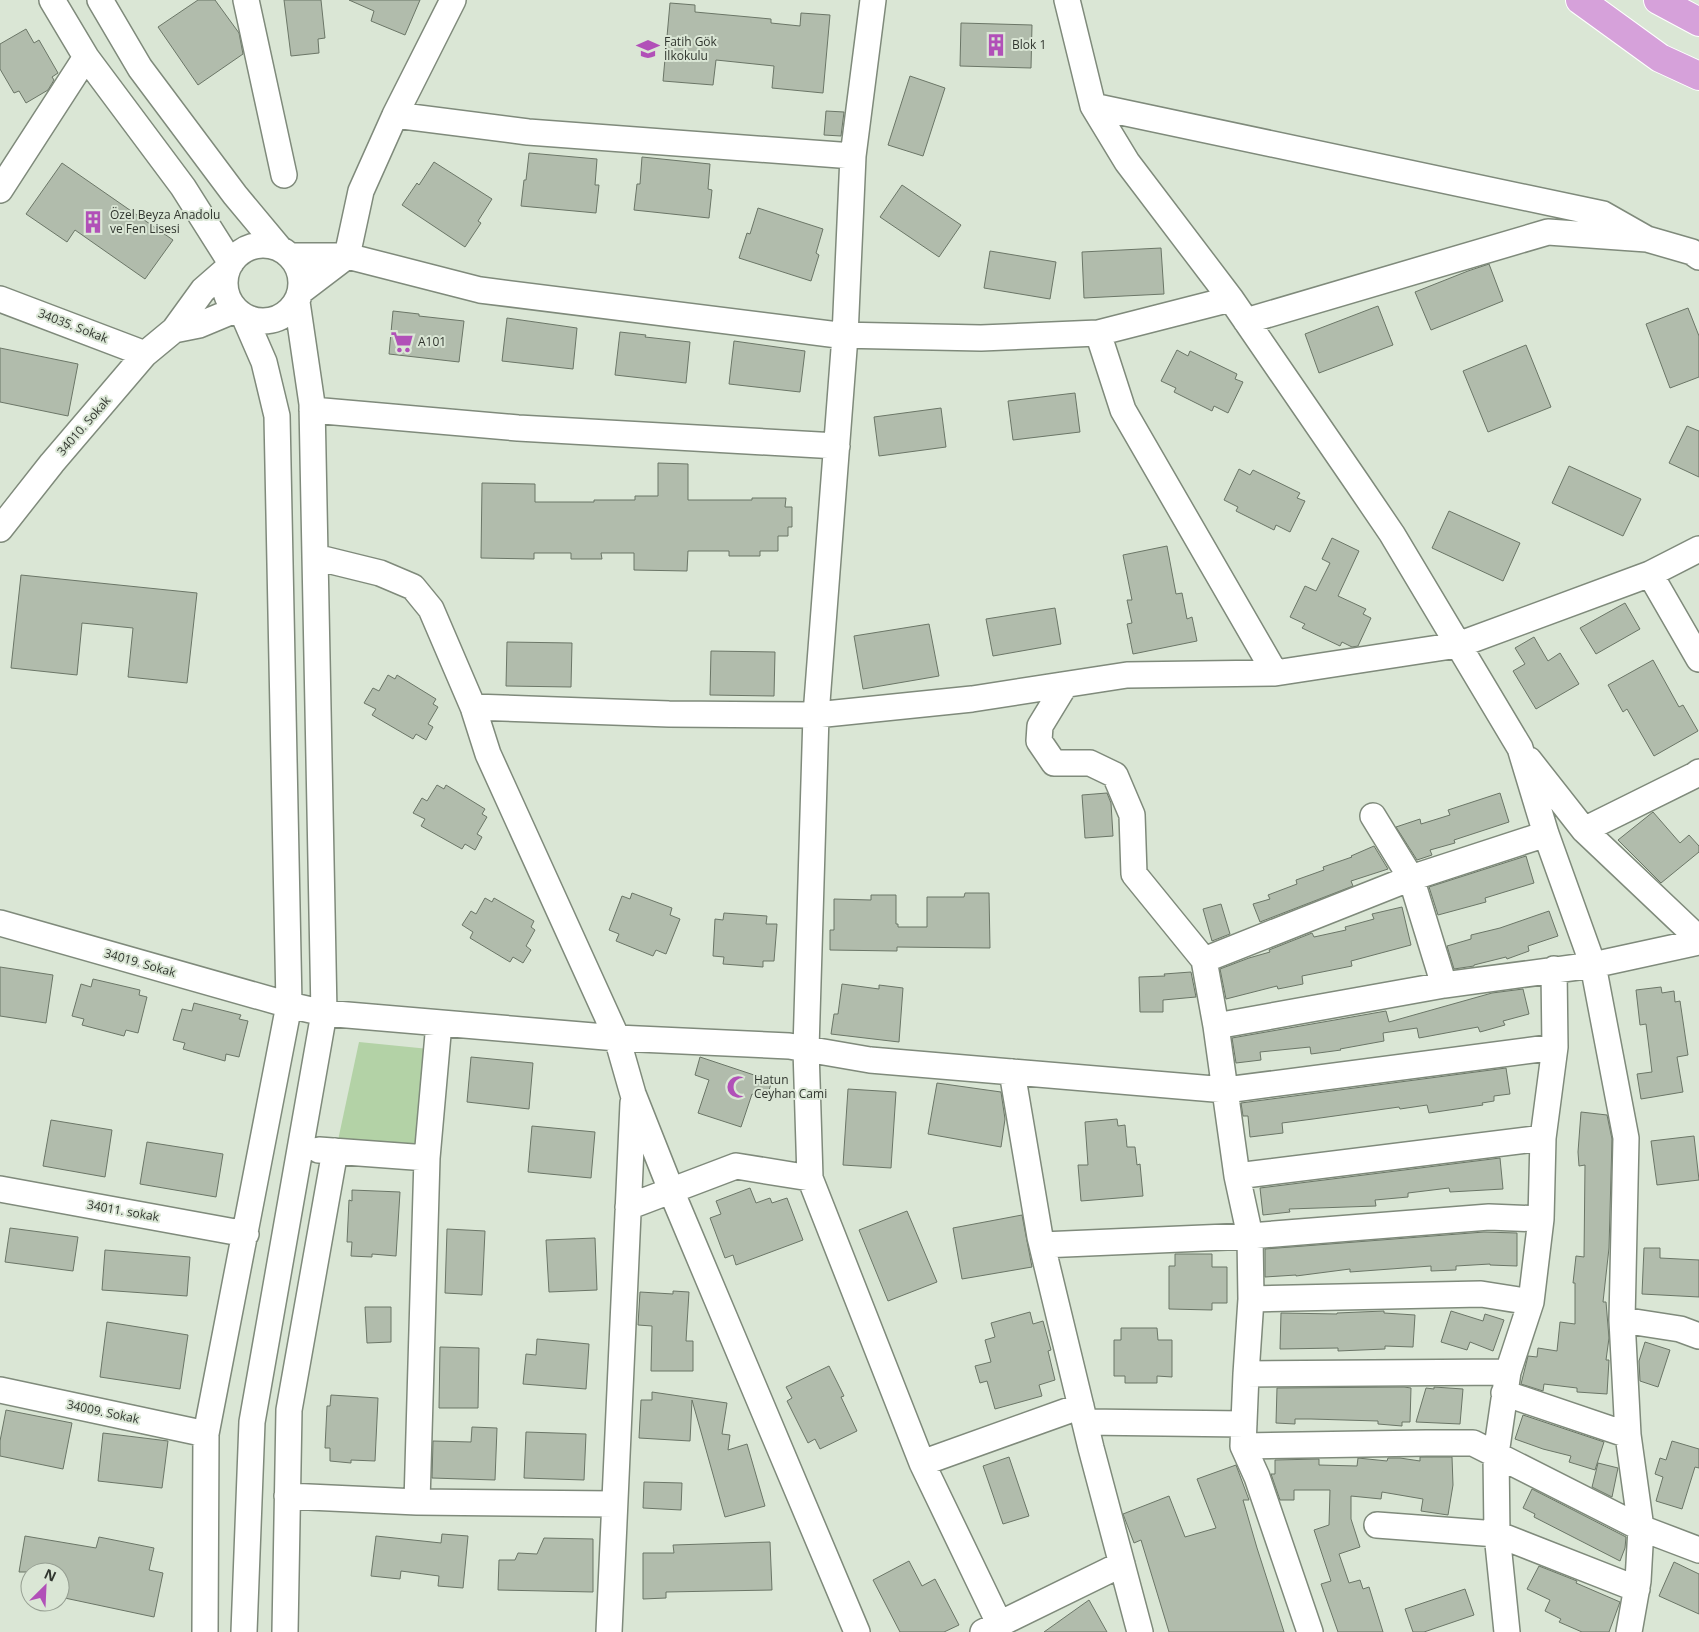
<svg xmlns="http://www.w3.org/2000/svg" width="1699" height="1632" font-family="'Open Sans',sans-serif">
<rect width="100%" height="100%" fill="#dae6d5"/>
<!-- green -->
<path fill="#b3d2a6" d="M359,1042L429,1049L422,1154L337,1145Z"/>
<!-- building -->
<path fill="#b1bcac" stroke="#6b7667" d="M198,0H215L239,33L243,54L198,85L158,27Z
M284,0H321L325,38L318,39L319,53L291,56Z
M349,0H420L405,35L371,21L374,11Z
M670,3L695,5V12L771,19V23L800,26L801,13L830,15L823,93L772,88L774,66L716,60L713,85L663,81Z
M961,23L1032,25L1031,68L960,66Z
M26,29L34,43L39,40L58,73L52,77L54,80L48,90L26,103L19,91L14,93L0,69V44Z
M910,76L945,88L923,156L888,145Z
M826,111L844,112L841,136L824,135Z
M529,153L597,159L595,185H599L596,213L521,206L524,180H526Z
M642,157L710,164L708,189L712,190L709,218L634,210L637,184H640Z
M434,162L492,199L478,221L481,223L465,247L402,205L417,183L419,185Z
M62,163L173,240L145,279L75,230L67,242L26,214Z
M902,185L961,225L939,257L880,217Z
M758,208L823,229L816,253L819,255L811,281L739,258L747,233L750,234Z
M1161,248L1164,294L1084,298L1082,252Z
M990,251L1056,262L1050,299L984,288Z
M1489,264L1503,301L1431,330L1415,292L1468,271Z
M1378,306L1393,345L1319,373L1305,334Z
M1688,308L1699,336V377L1670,388L1646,324Z
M393,311L419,314V316L464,321L459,362L389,354Z
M507,318L577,328L573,369L502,361Z
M620,332L646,335L645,337L690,342L686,383L615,375Z
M734,341L805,351L800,392L729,384Z
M1526,345L1551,407L1488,432L1463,371Z
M0,348L78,364L68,416L0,402Z
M1177,350L1188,356L1190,351L1237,374L1235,379L1243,382L1228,413L1214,406L1212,411L1174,392L1176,388L1161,381Z
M1075,393L1080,432L1013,440L1008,401Z
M941,408L946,447L879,456L874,417Z
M1687,426L1699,431V477L1669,463Z
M658,463L688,464V500H752V498H786L785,507H792V527H788V536H778V551H760V556H729V551H688L687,571L634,570V553H601L602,559H571V553H534V559L481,558L482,483L535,484V502H594V500H635V496H658Z
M1569,466L1641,499L1623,536L1552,503Z
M1239,469L1250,475L1253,470L1300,493L1297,498L1305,501L1290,532L1276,525L1274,530L1236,511L1238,507L1224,500Z
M1449,511L1520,543L1503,581L1432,548Z
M1332,538L1359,551L1338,596L1366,609L1363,614L1371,618L1358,646L1352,647L1342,642L1340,646L1302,628L1305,624L1290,617L1305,586L1316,591L1330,563L1322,559Z
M1167,546L1176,594L1182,593L1187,619L1192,617L1197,641L1133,654L1127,624L1132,623L1127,600H1132L1123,555Z
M21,575L197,593L187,683L128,677L133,628L82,623L77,675L11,668Z
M1625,603L1640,629L1596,654L1580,628Z
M1055,608L1061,644L993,656L986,619Z
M929,624L939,676L863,689L854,636Z
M1534,637L1548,661L1560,653L1579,684L1536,709L1513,671L1525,664L1515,648Z
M507,642L572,643L571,687L506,686Z
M711,651L775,652L774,696L710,695Z
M1653,660L1679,707L1683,705L1698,731L1654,756L1627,709L1623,712L1608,685Z
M388,675L395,679L397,675L436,699L433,704L438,707L428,724L433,727L426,740L416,734L413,739L372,715L376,709L364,703L373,688L379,691Z
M437,785L444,789L446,785L485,809L482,814L487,817L477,834L482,837L475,850L465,844L462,849L421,826L425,819L413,813L422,798L427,801Z
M1107,793L1111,803L1113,836L1085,838L1082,795Z
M1500,793L1509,822L1454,840L1455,843L1430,850L1432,855L1417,860L1396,827L1420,819L1421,824L1450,815L1448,810Z
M1653,812L1680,843L1689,835L1699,846V852L1661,883L1618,840Z
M1374,846L1388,869L1351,881L1353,886L1260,922L1253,904L1270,899L1268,895L1297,884L1296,880L1324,870L1323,867L1352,857L1351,856Z
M1526,856L1534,883L1485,898L1486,902L1438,915L1429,887Z
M632,893L672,908L670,915L680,919L666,954L656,950L653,956L616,941L619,934L609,930L622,896L630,899Z
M965,893H989L990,948L897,947V951L830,950V930H834V899L871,900V895H896V924H898V927H927V897H964Z
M485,898L492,902L494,898L534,921L531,927L535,930L526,946L531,950L523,963L513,957L510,962L470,938L473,932L462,925L471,911L476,914Z
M1221,904L1230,934L1212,941L1203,909Z
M1402,907L1411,945L1351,961L1352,966L1302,976L1303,984L1278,989L1277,986L1226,999L1220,969L1249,958L1270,952L1269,950L1312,933L1314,937L1346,930L1345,927L1374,919L1372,914Z
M1549,911L1558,936L1528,946L1529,951L1507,959L1506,957L1474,965V966L1454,969L1447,946L1471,939V935L1500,928Z
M724,913L767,916L766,924H777L774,961H763V967L723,964L724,957L713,956L715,919L723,920Z
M0,967L53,975L46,1023L0,1016Z
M1191,972L1196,997L1163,1000V1012H1140L1139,977L1165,976L1164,974Z
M93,979L140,990L139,995L147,997L138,1033L126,1030L124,1036L82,1025L84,1019L72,1016L81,984L91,987Z
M842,984L879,989V985L903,988L899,1042L831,1034L834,1014H838Z
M1661,987L1662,993L1674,991L1675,1002L1680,1001L1688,1055L1677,1057L1683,1092L1641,1099L1637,1074L1652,1072L1646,1024L1640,1025L1636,990Z
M1523,989L1529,1014L1503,1021L1505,1025L1480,1032L1478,1027L1419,1038L1417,1028L1383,1033L1384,1041L1340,1049L1341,1050L1311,1054L1310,1047L1260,1052L1261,1060L1236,1063L1232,1038L1386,1011L1389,1022L1492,993Z
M194,1003L241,1015L239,1019L248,1021L239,1057L226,1054L225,1061L183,1049L185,1043L173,1040L182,1009L192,1011Z
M471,1057L533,1063L529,1109L467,1102Z
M700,1057L772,1081L766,1099L752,1094L741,1127L698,1113L709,1080L695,1075Z
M1506,1068L1510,1094L1494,1096V1101L1482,1103L1483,1105L1429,1113L1427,1105L1400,1109L1399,1107L1313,1119L1282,1123L1283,1133L1250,1137L1248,1116H1243L1241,1103Z
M937,1083L1001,1092L1005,1119L1001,1147L928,1134Z
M848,1089L896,1092L891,1168L843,1165Z
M1581,1112L1607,1115L1612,1139L1609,1248L1603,1302H1606L1609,1338L1606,1360H1609L1607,1394L1577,1392V1388L1544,1384L1543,1391L1521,1384L1528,1356L1537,1357L1538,1348L1557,1351L1560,1322L1575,1324V1283H1573L1576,1256L1584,1257L1585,1165L1579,1166L1578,1152Z
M1117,1119L1118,1126L1125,1125L1127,1147H1135L1137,1165L1140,1164L1143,1196L1081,1201L1078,1165H1088L1085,1122Z
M51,1120L112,1130L105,1177L43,1166Z
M532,1126L595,1132L591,1178L528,1172Z
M1694,1136L1699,1180L1657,1185L1651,1141Z
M147,1142L223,1154L216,1197L140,1184Z
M1500,1158L1503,1189L1450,1192L1449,1188L1408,1193V1197L1375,1200L1376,1206L1289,1209L1290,1212L1263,1215L1260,1188Z
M750,1188L756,1203L770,1198L772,1203L787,1198L803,1240L736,1265L733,1255L725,1258L710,1218L721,1214L716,1201Z
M352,1190L400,1192L396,1256L372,1254V1257L351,1256L352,1242H347L349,1200L352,1201Z
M907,1211L937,1282L888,1301L859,1230Z
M1022,1215L1032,1267L962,1279L953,1228Z
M10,1228L78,1237L73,1271L5,1262Z
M447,1229L485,1231L482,1295L445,1293Z
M1484,1232L1517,1233V1266L1490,1265V1264L1456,1266V1270L1431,1271V1266L1350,1272V1269L1296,1276V1275L1265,1277V1249Z
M595,1238L597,1290L549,1292L546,1240Z
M1644,1248H1660V1258L1699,1260V1297L1642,1294Z
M105,1250L190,1257L187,1296L102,1290Z
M1175,1254H1212V1267H1227V1303H1212V1310L1169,1309V1266H1175Z
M673,1291L689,1292L686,1341H693V1371H651L652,1326L638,1325L640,1292L673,1294Z
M365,1307H391V1342L367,1343Z
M1384,1311V1313L1415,1315L1413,1347L1385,1346V1349L1338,1351V1348L1280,1349L1281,1313L1337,1314V1313Z
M1451,1311L1483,1321L1485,1314L1504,1320L1493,1351L1470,1342L1467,1350L1441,1342Z
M1030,1312L1033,1324L1043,1321L1051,1350L1048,1351L1055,1380L1039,1385L1042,1396L995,1409L987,1381L980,1383L975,1366L991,1362L985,1340L995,1337L991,1323Z
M107,1322L188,1335L180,1389L100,1377Z
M1121,1328H1157L1158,1340H1172V1377L1157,1376V1383H1125V1376H1114V1340H1121Z
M537,1339L589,1344L586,1389L523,1384L526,1354L536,1355Z
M1645,1342L1670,1350L1658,1387L1640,1381L1639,1361Z
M440,1347L479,1348L478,1408H439Z
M829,1366L844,1396L841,1397L857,1431L820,1449L815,1439L808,1443L787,1401L792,1398L786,1387Z
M1404,1387L1411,1388L1410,1422H1402V1426L1378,1424V1421L1311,1419H1295V1424L1276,1423L1277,1388Z
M1434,1387L1463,1389L1460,1424L1416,1422L1426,1388L1434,1389Z
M652,1392L727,1403L722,1434L730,1435L728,1450L747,1444L765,1506L725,1517L692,1400L690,1441L639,1438L641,1400H652Z
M331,1395L378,1398L375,1461L351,1460V1463L330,1461V1448H325L327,1406H330Z
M6,1410L72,1423L63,1469L0,1456V1441Z
M1523,1415L1604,1442L1595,1470L1569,1462L1571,1456L1543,1449L1515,1439Z
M472,1427L497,1428L495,1480L432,1478L433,1441L471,1442Z
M526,1432L586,1434L584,1480L524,1478Z
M103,1433L168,1441L162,1488L98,1481Z
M1672,1441L1699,1449V1468L1695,1467L1682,1509L1656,1501L1663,1477L1655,1474L1660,1458L1666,1460Z
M1009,1457L1029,1516L1003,1524L983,1466Z
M1420,1457H1452L1453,1485L1448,1515L1421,1511L1423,1499L1382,1492L1381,1499L1351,1496V1519L1360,1547L1339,1554L1349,1583L1360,1580L1363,1589L1369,1587L1383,1632H1338L1321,1584L1331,1581L1314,1530L1329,1525L1330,1490H1294V1500H1280L1271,1474H1275V1460L1319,1459V1465L1357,1466L1358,1458L1387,1461L1388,1458H1400L1420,1461Z
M1598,1463L1618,1468L1612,1497L1592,1487Z
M1236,1465L1249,1500H1243L1257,1548L1284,1632H1169L1141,1540L1134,1543L1123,1514L1169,1496L1185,1537L1216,1528L1197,1479Z
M644,1482L682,1483L681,1510L643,1508Z
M1532,1489L1626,1537L1625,1548L1620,1561L1534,1517L1535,1514L1523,1508Z
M442,1534L468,1536L463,1588L438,1586L439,1576L401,1571L400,1579L371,1576L376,1536L441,1543Z
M25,1536L96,1548L99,1537L154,1548L149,1570L163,1573L154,1617L60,1597V1572H19Z
M544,1538L593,1539V1592L498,1590L499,1560H515L518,1553L537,1554Z
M770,1542L772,1590L666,1592V1598L643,1599V1553H674L673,1545Z
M909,1561L922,1586L935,1579L959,1625L944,1632H900L873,1580Z
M1674,1562L1699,1574V1614L1659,1596Z
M1539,1566L1577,1581L1576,1583L1620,1602L1609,1632H1582L1559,1622L1561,1619L1545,1611L1550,1600L1527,1589Z
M1465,1589L1474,1615L1424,1632H1413L1405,1609Z
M1089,1600L1107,1632H1044Z"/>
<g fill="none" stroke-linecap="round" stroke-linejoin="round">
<defs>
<path id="minor" d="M52,0L86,57L183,187L231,263
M100,0L140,68L235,195L280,249
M246,0L284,175
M873,0L853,156L845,336L816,715L806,1049L810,1178L922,1463L999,1623
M1067,0L1093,106L1127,162L1231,299L1356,481L1392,534L1520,748L1546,834L1593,965L1626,1138L1622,1320L1628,1435L1641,1528L1638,1581L1629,1632
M1093,106L1603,214L1647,239
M395,115L528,132L853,156
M0,190L86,57
M225 283a38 38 0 1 1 76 0a38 38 0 1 1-76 0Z
M290,256H347L480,290L838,335L981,338L1098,333L1231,299
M227,269L203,290L174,330L199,325L235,310
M301,291L347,256L361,191L395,115L453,0
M0,299L145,354
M1246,321L1548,232L1647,239L1692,252L1699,257
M1098,333L1123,410L1275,673
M312,410L518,428L837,446
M0,529L52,463L145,354L174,330
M315,557L380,573L413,587L431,609L473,707L488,754L617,1038L633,1094L675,1200L857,1632
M1650,574L1699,659
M1065,685L1040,726L1039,741L1054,763H1090L1115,775L1132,815L1134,874L1204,960L1216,1026L1237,1176L1250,1236L1251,1299L1246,1374L1243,1446L1257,1477L1310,1632
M473,707L669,714L816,715L972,699L1127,675L1275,673L1458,645L1650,574L1699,549
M1529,760L1584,830L1699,939
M1373,816L1411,878L1444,985
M1584,830L1695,775L1699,772
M0,923L289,1005L324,1013L617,1038L789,1046L870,1060L1226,1090L1555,1047
M1204,960L1411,878L1546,834
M1216,1026L1444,985L1593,965L1699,942
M1012,1072L1040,1237L1091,1448L1140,1632
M319,1150L427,1158
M1237,1176L1543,1138
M0,1189L246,1234
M628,1207L736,1166L810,1178
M1042,1245L1250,1236L1489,1217L1541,1219
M1251,1299L1481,1294L1531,1302
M1622,1320L1680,1329L1699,1336
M1246,1374L1508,1372
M0,1390L206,1434
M1504,1393L1628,1435
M1085,1422L1244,1424
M1243,1446L1426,1443H1473L1641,1528L1699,1550
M922,1463L1081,1406
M287,1496L417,1502L614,1504
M417,1502L427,1158L439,1023
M1377,1525L1497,1534L1637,1589
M205,1632L206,1434L289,1005L277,416L264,362L244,316
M244,1632L252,1422L324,1013L312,404L297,302
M285,1632L289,1410L335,1151
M609,1632L633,1103
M983,1632L1122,1564
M1507,1632L1497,1534L1496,1454L1508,1372L1531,1302L1541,1219L1543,1138L1555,1047L1554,969"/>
<path id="major" d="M1580,0L1660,58L1699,76
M1658,0L1699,22"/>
</defs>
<!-- minor casing -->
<use href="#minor" stroke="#7f8a7b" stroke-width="28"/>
<!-- major casing -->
<use href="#major" stroke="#fff" stroke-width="30"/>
<!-- minor -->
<use href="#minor" stroke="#fff" stroke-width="25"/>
<!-- major -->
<use href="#major" stroke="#d6a1da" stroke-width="28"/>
</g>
<!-- icons -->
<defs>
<symbol id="building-bare" viewBox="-9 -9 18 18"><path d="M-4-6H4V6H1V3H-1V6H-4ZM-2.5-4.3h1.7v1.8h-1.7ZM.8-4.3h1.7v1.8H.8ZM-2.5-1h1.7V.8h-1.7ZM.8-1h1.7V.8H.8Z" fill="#b150b8" stroke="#dae6d5" stroke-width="2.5" paint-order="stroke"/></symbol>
<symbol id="school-bare" viewBox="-9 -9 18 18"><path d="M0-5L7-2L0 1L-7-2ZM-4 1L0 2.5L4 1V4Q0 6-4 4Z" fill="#b150b8" stroke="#dae6d5" stroke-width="2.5" paint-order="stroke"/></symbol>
<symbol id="supermarket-bare" viewBox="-9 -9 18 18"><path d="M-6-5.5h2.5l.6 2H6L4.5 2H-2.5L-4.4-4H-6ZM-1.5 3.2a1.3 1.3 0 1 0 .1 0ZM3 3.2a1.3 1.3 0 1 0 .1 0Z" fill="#b150b8" stroke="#dae6d5" stroke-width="2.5" paint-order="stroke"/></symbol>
<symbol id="mosque-bare" viewBox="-9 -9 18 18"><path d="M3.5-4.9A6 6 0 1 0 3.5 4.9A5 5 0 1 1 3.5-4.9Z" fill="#b150b8" stroke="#dae6d5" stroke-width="2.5" paint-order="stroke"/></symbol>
</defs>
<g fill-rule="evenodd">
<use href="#building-bare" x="980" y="29" width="32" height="32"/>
<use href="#school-bare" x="632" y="33" width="32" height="32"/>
<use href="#building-bare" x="77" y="206" width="32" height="32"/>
<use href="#supermarket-bare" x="386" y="326" width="32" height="32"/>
<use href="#mosque-bare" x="722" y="1071" width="32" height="32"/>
</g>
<g text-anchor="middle" stroke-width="4" stroke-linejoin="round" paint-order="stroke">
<!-- poi labels -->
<g font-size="12" fill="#30352e" stroke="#dae6d5" text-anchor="start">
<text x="664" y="46">Fatih Gök<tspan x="664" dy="14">İlkokulu</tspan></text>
<text x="1012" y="49">Blok 1</text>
<text x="110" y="219">Özel Beyza Anadolu<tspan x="110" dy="14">ve Fen Lisesi</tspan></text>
<text x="418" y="346">A101</text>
<text x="754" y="1084">Hatun<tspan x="754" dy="14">Ceyhan Cami</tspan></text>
</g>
<!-- street labels -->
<g font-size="12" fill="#30352e" stroke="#dae6d5">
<text transform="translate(73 326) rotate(21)" y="4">34035. Sokak</text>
<text transform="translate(84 426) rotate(-49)" y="4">34010. Sokak</text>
<text transform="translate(140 963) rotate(16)" y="4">34019. Sokak</text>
<text transform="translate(123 1211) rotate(10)" y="4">34011. sokak</text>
<text transform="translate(103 1412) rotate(12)" y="4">34009. Sokak</text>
</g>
</g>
<!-- north arrow -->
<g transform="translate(45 1587) rotate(24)"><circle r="24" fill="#dae6d5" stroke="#969f92"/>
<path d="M0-4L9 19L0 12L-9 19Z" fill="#b150b8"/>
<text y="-8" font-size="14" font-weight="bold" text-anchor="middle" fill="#30352e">N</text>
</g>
</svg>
